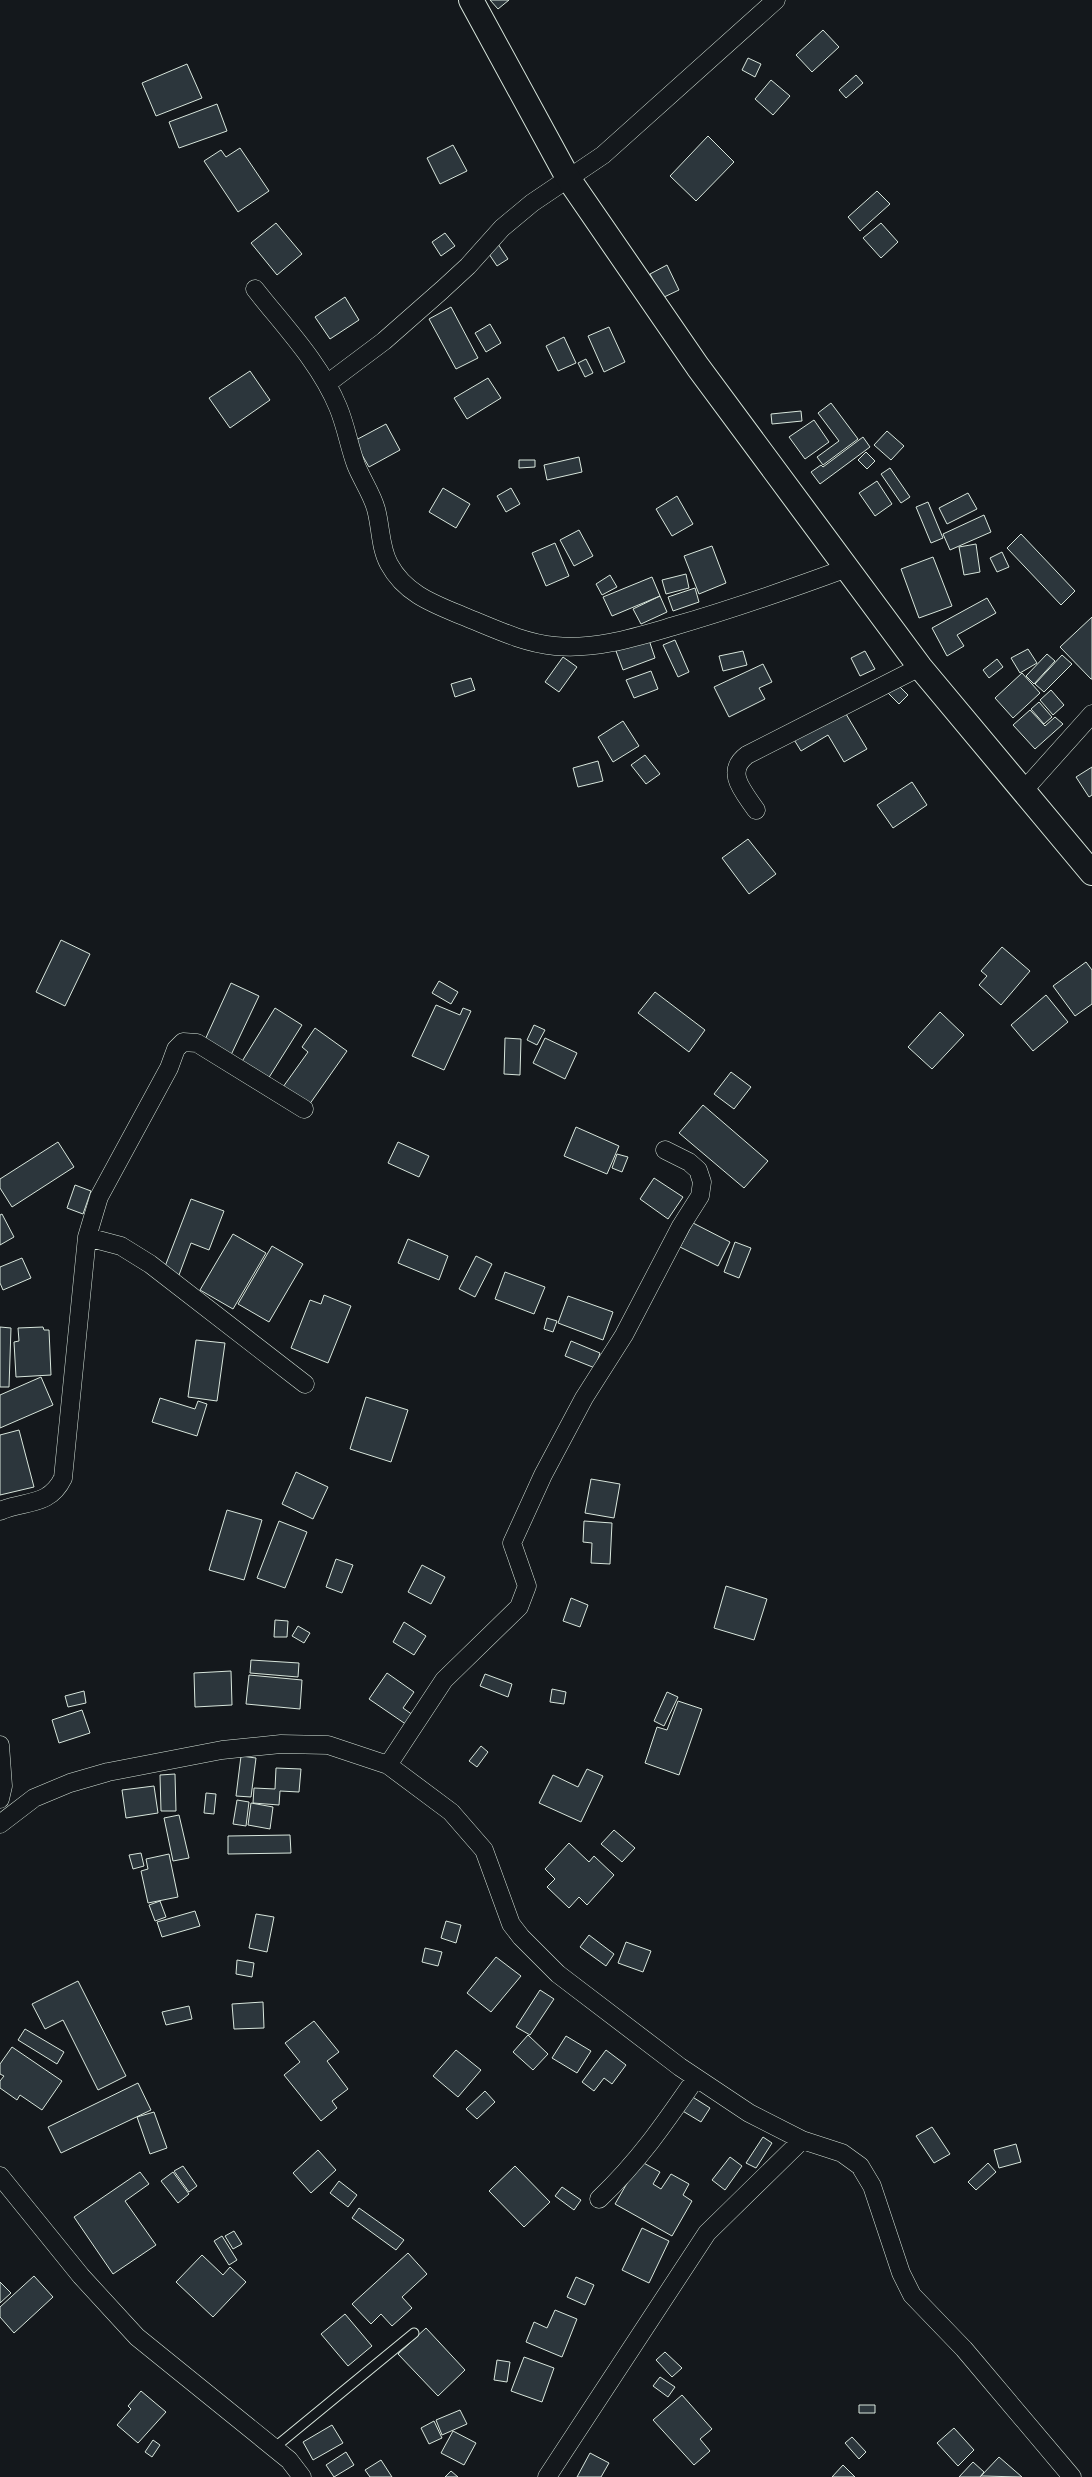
<svg xmlns="http://www.w3.org/2000/svg" width="1092" height="2477" font-family="Roboto,sans-serif">
<rect width="100%" height="100%" fill="#14181c"/>
<!-- building -->
<path fill="#2c363c" stroke="#d8e6dc" d="M490,0H509L498,9Z
M823,30L839,47L812,72L796,55Z
M748,58L761,64L755,77L742,70Z
M187,64L202,98L156,116L142,83Z
M856,75L863,83L846,98L839,90Z
M771,80L790,96L773,115L755,99Z
M217,104L227,131L179,148L169,122Z
M708,136L734,162L696,201L670,176Z
M453,145L467,171L440,184L427,158Z
M240,148L269,191L238,212L204,161L221,150L226,157Z
M877,191L890,204L860,231L848,217Z
M276,223L302,254L277,275L251,243Z
M881,223L898,242L881,258L863,238Z
M445,233L455,246L441,256L432,242Z
M496,241L508,259L497,266L485,248Z
M667,265L679,290L662,298L650,274Z
M345,297L359,320L330,339L315,317Z
M451,307L478,358L456,369L429,319Z
M490,324L501,343L486,352L475,333Z
M609,327L625,362L604,372L588,336Z
M564,337L576,363L558,371L546,346Z
M586,359L593,373L585,377L578,363Z
M250,371L270,400L230,428L209,398Z
M488,378L501,398L467,419L454,398Z
M831,403L858,439L823,465L817,457L839,441L818,413Z
M801,411L802,421L772,424L771,414Z
M814,420L829,442L805,459L789,437Z
M386,424L400,450L369,467L354,441Z
M887,431L904,446L891,460L874,445Z
M863,437L870,447L820,484L811,472L821,465L823,467Z
M866,452L875,461L867,469L858,460Z
M579,457L582,472L547,480L544,465Z
M519,460H535V467L519,468Z
M890,468L910,497L901,503L881,474Z
M877,481L892,504L875,516L859,493Z
M443,488L470,504L456,528L429,512Z
M511,488L520,504L506,512L497,496Z
M968,493L977,509L947,524L939,508Z
M677,496L693,524L672,536L656,509Z
M928,502L943,538L931,543L916,507Z
M984,515L991,532L950,550L943,534Z
M579,530L593,556L574,566L560,540Z
M1021,534L1075,591L1061,605L1007,548Z
M555,543L569,576L546,586L532,553Z
M976,544L980,572L964,575L959,547Z
M712,546L726,583L699,594L684,556Z
M1002,552L1009,567L997,572L990,558Z
M933,557L952,606L919,618L901,569Z
M686,574L689,588L666,594L662,580Z
M610,575L617,587L602,595L596,584Z
M652,577L660,596L612,616L603,597Z
M695,588L699,602L673,611L668,597Z
M660,596L667,612L641,624L633,609Z
M987,598L996,613L957,635L964,646L947,656L932,628Z
M1092,617V679H1091L1060,647Z
M649,640L655,658L623,670L616,651Z
M675,640L689,672L678,677L663,645Z
M1028,649L1037,663L1020,673L1011,658Z
M743,651L747,665L723,671L719,656Z
M865,651L875,669L860,676L851,658Z
M1047,654L1055,661L1034,684L1026,676Z
M1062,655L1072,664L1044,692L1035,684Z
M563,657L577,667L559,692L545,682Z
M997,659L1003,667L989,678L983,670Z
M763,664L772,682L759,688L765,699L729,717L714,687Z
M651,671L658,689L634,698L626,680Z
M1022,673L1040,693L1013,718L995,698Z
M471,678L475,690L455,697L451,684Z
M896,683L908,695L899,704L887,692Z
M1051,690L1064,705L1053,715L1040,700Z
M1039,702L1052,717L1044,724L1031,709Z
M843,709L867,749L844,762L828,735L801,751L793,738Z
M1030,710L1045,726L1055,717L1063,724L1035,749L1013,725Z
M623,721L639,746L613,762L598,737Z
M645,755L660,774L646,784L631,765Z
M598,761L603,781L578,787L573,768Z
M1092,767V795L1089,797L1076,777Z
M912,782L927,805L893,828L877,805Z
M748,839L776,874L749,894L722,858Z
M61,940L90,954L65,1006L36,992Z
M1002,947L1030,971L1001,1005L979,985L987,976L981,971Z
M1086,962L1092,970V1004L1075,1016L1053,986Z
M439,981L458,992L451,1004L432,993Z
M231,983L259,996L231,1055L204,1042Z
M655,992L705,1030L689,1052L638,1013Z
M1046,995L1068,1022L1033,1051L1011,1025Z
M436,1005L460,1015L463,1008L471,1011L444,1070L412,1056Z
M275,1008L302,1025L268,1079L241,1063Z
M940,1012L964,1035L932,1069L908,1047Z
M534,1025L545,1030L537,1045L527,1040Z
M315,1028L347,1051L309,1105L283,1087L308,1052L302,1047Z
M505,1038L521,1039L520,1075L504,1074Z
M545,1038L577,1053L565,1079L533,1063Z
M731,1072L751,1087L734,1109L714,1094Z
M703,1105L768,1161L744,1188L679,1133Z
M576,1127L619,1146L607,1174L564,1156Z
M58,1142L74,1167L12,1207L0,1188V1179Z
M398,1142L429,1156L419,1177L388,1163Z
M617,1154L628,1157L622,1172L612,1168Z
M654,1178L683,1197L668,1219L640,1199Z
M75,1185L91,1191L83,1214L67,1208Z
M191,1199L224,1211L209,1250L191,1243L179,1275L164,1269Z
M2,1214L14,1237L0,1245V1215Z
M693,1223L730,1242L718,1266L680,1247Z
M233,1234L266,1253L233,1309L200,1290Z
M408,1239L448,1256L439,1280L398,1263Z
M735,1242L751,1248L739,1278L724,1272Z
M272,1246L303,1264L269,1322L238,1304Z
M476,1256L492,1264L475,1297L459,1289Z
M22,1258L31,1278L3,1290L0,1283V1267Z
M505,1272L545,1287L534,1314L495,1299Z
M324,1295L351,1306L328,1363L291,1348L310,1300L321,1304Z
M568,1296L613,1312L603,1340L558,1323Z
M547,1318L557,1321L553,1332L544,1329Z
M0,1327L11,1328L9,1387H0Z
M43,1327L44,1330H49L51,1375L16,1377L14,1342L19,1341L18,1328Z
M196,1340L225,1343L217,1401L188,1397Z
M571,1341L600,1353L595,1368L565,1356Z
M41,1377L53,1405L0,1428V1395Z
M366,1397L408,1410L391,1462L350,1449Z
M160,1398L195,1409L198,1401L207,1404L197,1436L152,1422Z
M19,1430L34,1487L0,1495V1435Z
M296,1472L328,1487L313,1519L282,1504Z
M591,1479L620,1484L614,1518L585,1513Z
M227,1510L262,1520L244,1580L209,1570Z
M279,1521L307,1532L285,1588L257,1578Z
M584,1521L612,1523L610,1564L591,1563L592,1543L583,1542Z
M336,1559L353,1565L342,1593L326,1587Z
M422,1565L445,1577L431,1604L408,1592Z
M726,1586L767,1599L754,1640L714,1628Z
M571,1598L588,1605L580,1627L563,1621Z
M275,1620L288,1621L287,1637H274Z
M404,1622L426,1636L414,1655L393,1642Z
M298,1626L310,1633L304,1643L292,1636Z
M251,1660L299,1663L298,1677L250,1673Z
M231,1671L232,1705L195,1707L194,1673Z
M387,1673L414,1692L403,1708L413,1715L407,1725L369,1699Z
M485,1674L512,1684L508,1697L480,1686Z
M249,1675L302,1680L300,1709L246,1704Z
M552,1689L566,1692L564,1704L550,1702Z
M84,1691L86,1703L68,1707L65,1696Z
M667,1692L678,1697L664,1726L654,1721Z
M678,1701L702,1709L679,1775L645,1763L657,1727L667,1730Z
M82,1710L90,1733L59,1743L52,1720Z
M481,1746L488,1752L477,1767L469,1761Z
M241,1756L256,1758L251,1797L236,1796Z
M276,1768L301,1769L299,1792L280,1791L279,1805L253,1803L254,1788L275,1789Z
M587,1769L603,1776L581,1822L539,1803L553,1775L578,1787Z
M175,1774L176,1811H161L160,1775Z
M154,1786L158,1813L126,1818L122,1790Z
M206,1793L216,1794L214,1814L204,1813Z
M237,1800L249,1802L246,1826L233,1824Z
M251,1803L273,1807L270,1829L248,1825Z
M179,1815L189,1858L173,1861L164,1818Z
M614,1830L635,1848L622,1862L601,1844Z
M290,1835L291,1853L228,1854V1836Z
M569,1843L589,1862L594,1856L614,1875L587,1905L579,1897L569,1908L547,1887L555,1879L545,1869Z
M141,1853L144,1866L133,1869L129,1855Z
M169,1854L178,1897L148,1903L141,1871L148,1869L146,1859Z
M160,1901L166,1917L155,1921L149,1905Z
M195,1911L200,1926L162,1937L157,1922Z
M256,1914L274,1917L267,1952L249,1948Z
M446,1921L461,1925L456,1943L441,1938Z
M589,1935L614,1954L606,1966L580,1947Z
M626,1942L651,1951L643,1972L618,1963Z
M425,1948L442,1952L438,1966L422,1962Z
M496,1957L521,1976L491,2012L467,1993Z
M237,1960L254,1963L252,1977L236,1974Z
M78,1981L126,2076L98,2090L63,2020L45,2029L32,2004Z
M540,1990L554,1999L530,2035L516,2027Z
M263,2002L264,2028L234,2029L232,2004Z
M189,2006L192,2019L166,2025L162,2012Z
M314,2021L339,2052L327,2061L348,2089L332,2101L337,2108L321,2121L284,2075L300,2062L285,2043Z
M25,2029L64,2052L57,2064L18,2040Z
M528,2035L548,2054L533,2070L513,2052Z
M566,2036L591,2051L577,2073L552,2058Z
M12,2047L62,2081L42,2110L20,2095L17,2100L0,2088V2081L4,2076L0,2074V2064Z
M456,2050L481,2070L458,2097L433,2076Z
M606,2050L626,2065L612,2084L604,2078L594,2091L582,2082Z
M138,2083L151,2110L61,2153L48,2127Z
M485,2091L495,2102L477,2119L466,2109Z
M691,2096L710,2108L701,2122L681,2110Z
M154,2112L167,2148L150,2154L137,2117Z
M932,2127L950,2154L934,2163L916,2136Z
M763,2137L772,2143L756,2168L746,2163Z
M1016,2144L1021,2162L999,2168L994,2150Z
M318,2150L336,2170L311,2193L293,2173Z
M730,2157L742,2166L725,2190L712,2180Z
M640,2161L660,2172L653,2184L661,2189L671,2174L689,2184L683,2195L692,2201L672,2236L615,2204Z
M988,2163L996,2172L976,2190L968,2182Z
M183,2166L197,2186L189,2192L174,2171Z
M515,2166L550,2202L524,2227L489,2191Z
M140,2172L149,2184L125,2201L156,2245L113,2274L74,2217Z
M173,2172L189,2194L178,2203L161,2181Z
M339,2181L357,2195L348,2207L330,2193Z
M562,2187L581,2200L574,2210L555,2196Z
M359,2208L404,2240L396,2250L352,2218Z
M642,2228L669,2241L649,2283L622,2270Z
M234,2231L242,2244L233,2249L225,2236Z
M222,2236L237,2260L229,2265L214,2241Z
M408,2253L427,2274L402,2297L412,2308L392,2326L381,2314L371,2324L352,2304Z
M202,2255L223,2275L230,2267L246,2282L213,2317L176,2282Z
M34,2276L53,2297L14,2333L0,2317V2307Z
M576,2277L594,2285L585,2305L567,2297Z
M0,2282L11,2293L0,2303Z
M555,2310L577,2319L562,2357L526,2342L534,2322L547,2328Z
M345,2314L372,2346L348,2366L321,2334Z
M426,2328L465,2370L438,2396L398,2354Z
M665,2352L682,2368L672,2377L656,2360Z
M524,2357L554,2368L542,2402L511,2391Z
M497,2360L510,2362L507,2382L494,2380Z
M660,2377L675,2387L668,2397L653,2386Z
M141,2391L166,2412L138,2443L117,2425L131,2409L128,2406Z
M682,2395L712,2429L700,2439L710,2451L694,2465L653,2420Z
M859,2405H875V2413H859Z
M460,2410L467,2424L442,2435L436,2420Z
M434,2421L442,2438L429,2444L421,2428Z
M332,2425L343,2443L313,2460L303,2442Z
M954,2428L974,2450L958,2466L937,2443Z
M453,2431L476,2443L464,2465L441,2453Z
M852,2437L866,2452L859,2459L845,2443Z
M153,2440L160,2445L152,2457L145,2452Z
M346,2452L354,2465L334,2477L326,2465Z
M590,2453L609,2463L601,2477H577Z
M999,2457L1022,2477L981,2476Z
M381,2460L392,2477H370L365,2470Z
M973,2462L984,2472L980,2477H959Z
M843,2465L855,2477H832Z
M451,2471L458,2477H445Z"/>
<g fill="none" stroke-linecap="round" stroke-linejoin="round">
<defs>
<path id="lane" d="M274,2448L414,2333"/>
<path id="street" d="M255,289C284,326 320,363 338,407C346,426 349,446 356,465C362,480 372,494 376,509C381,527 380,548 389,564C405,594 434,604 463,616C493,628 523,643 555,646C596,650 636,637 674,626C733,609 790,589 847,568
M328,383L384,341L442,290L468,266L502,228L532,203L603,155L776,0
M1024,790L1092,714
M756,810C744,792 724,772 747,755L920,667
M87,1237L121,1246L150,1264L305,1384
M0,1511C25,1500 49,1507 63,1478L87,1237L99,1197L169,1068L176,1049L183,1042L197,1043L304,1109
M0,1745L3,1786L0,1799
M388,1765L444,1680L519,1607L527,1586L512,1543L543,1475L584,1398L624,1335L681,1226L700,1196L702,1182L698,1170L689,1162L665,1150
M0,1824L34,1798L70,1783L108,1772L222,1750L281,1744L328,1745L388,1765L451,1812L484,1850L511,1924L521,1937L558,1974L680,2067L749,2113L802,2140L842,2153L860,2166L872,2186L901,2273L912,2295L964,2349L1072,2477
M0,2176L81,2276L137,2337L289,2460L302,2477
M599,2199C639,2161 665,2123 696,2078
M547,2477L707,2233L802,2140"/>
<path id="secondary" d="M471,0L568,178L698,367L920,667L1092,873"/>
</defs>
<!-- lane casing -->
<use href="#lane" stroke="#d8e6dc" stroke-width="11"/>
<!-- street casing -->
<use href="#street" stroke="#d8e6dc" stroke-width="19"/>
<!-- secondary casing -->
<use href="#secondary" stroke="#d8e6dc" stroke-width="26"/>
<!-- lane -->
<use href="#lane" stroke="#14181c" stroke-width="9"/>
<!-- street -->
<use href="#street" stroke="#14181c" stroke-width="18"/>
<!-- secondary -->
<use href="#secondary" stroke="#14181c" stroke-width="24"/>
</g>
</svg>
